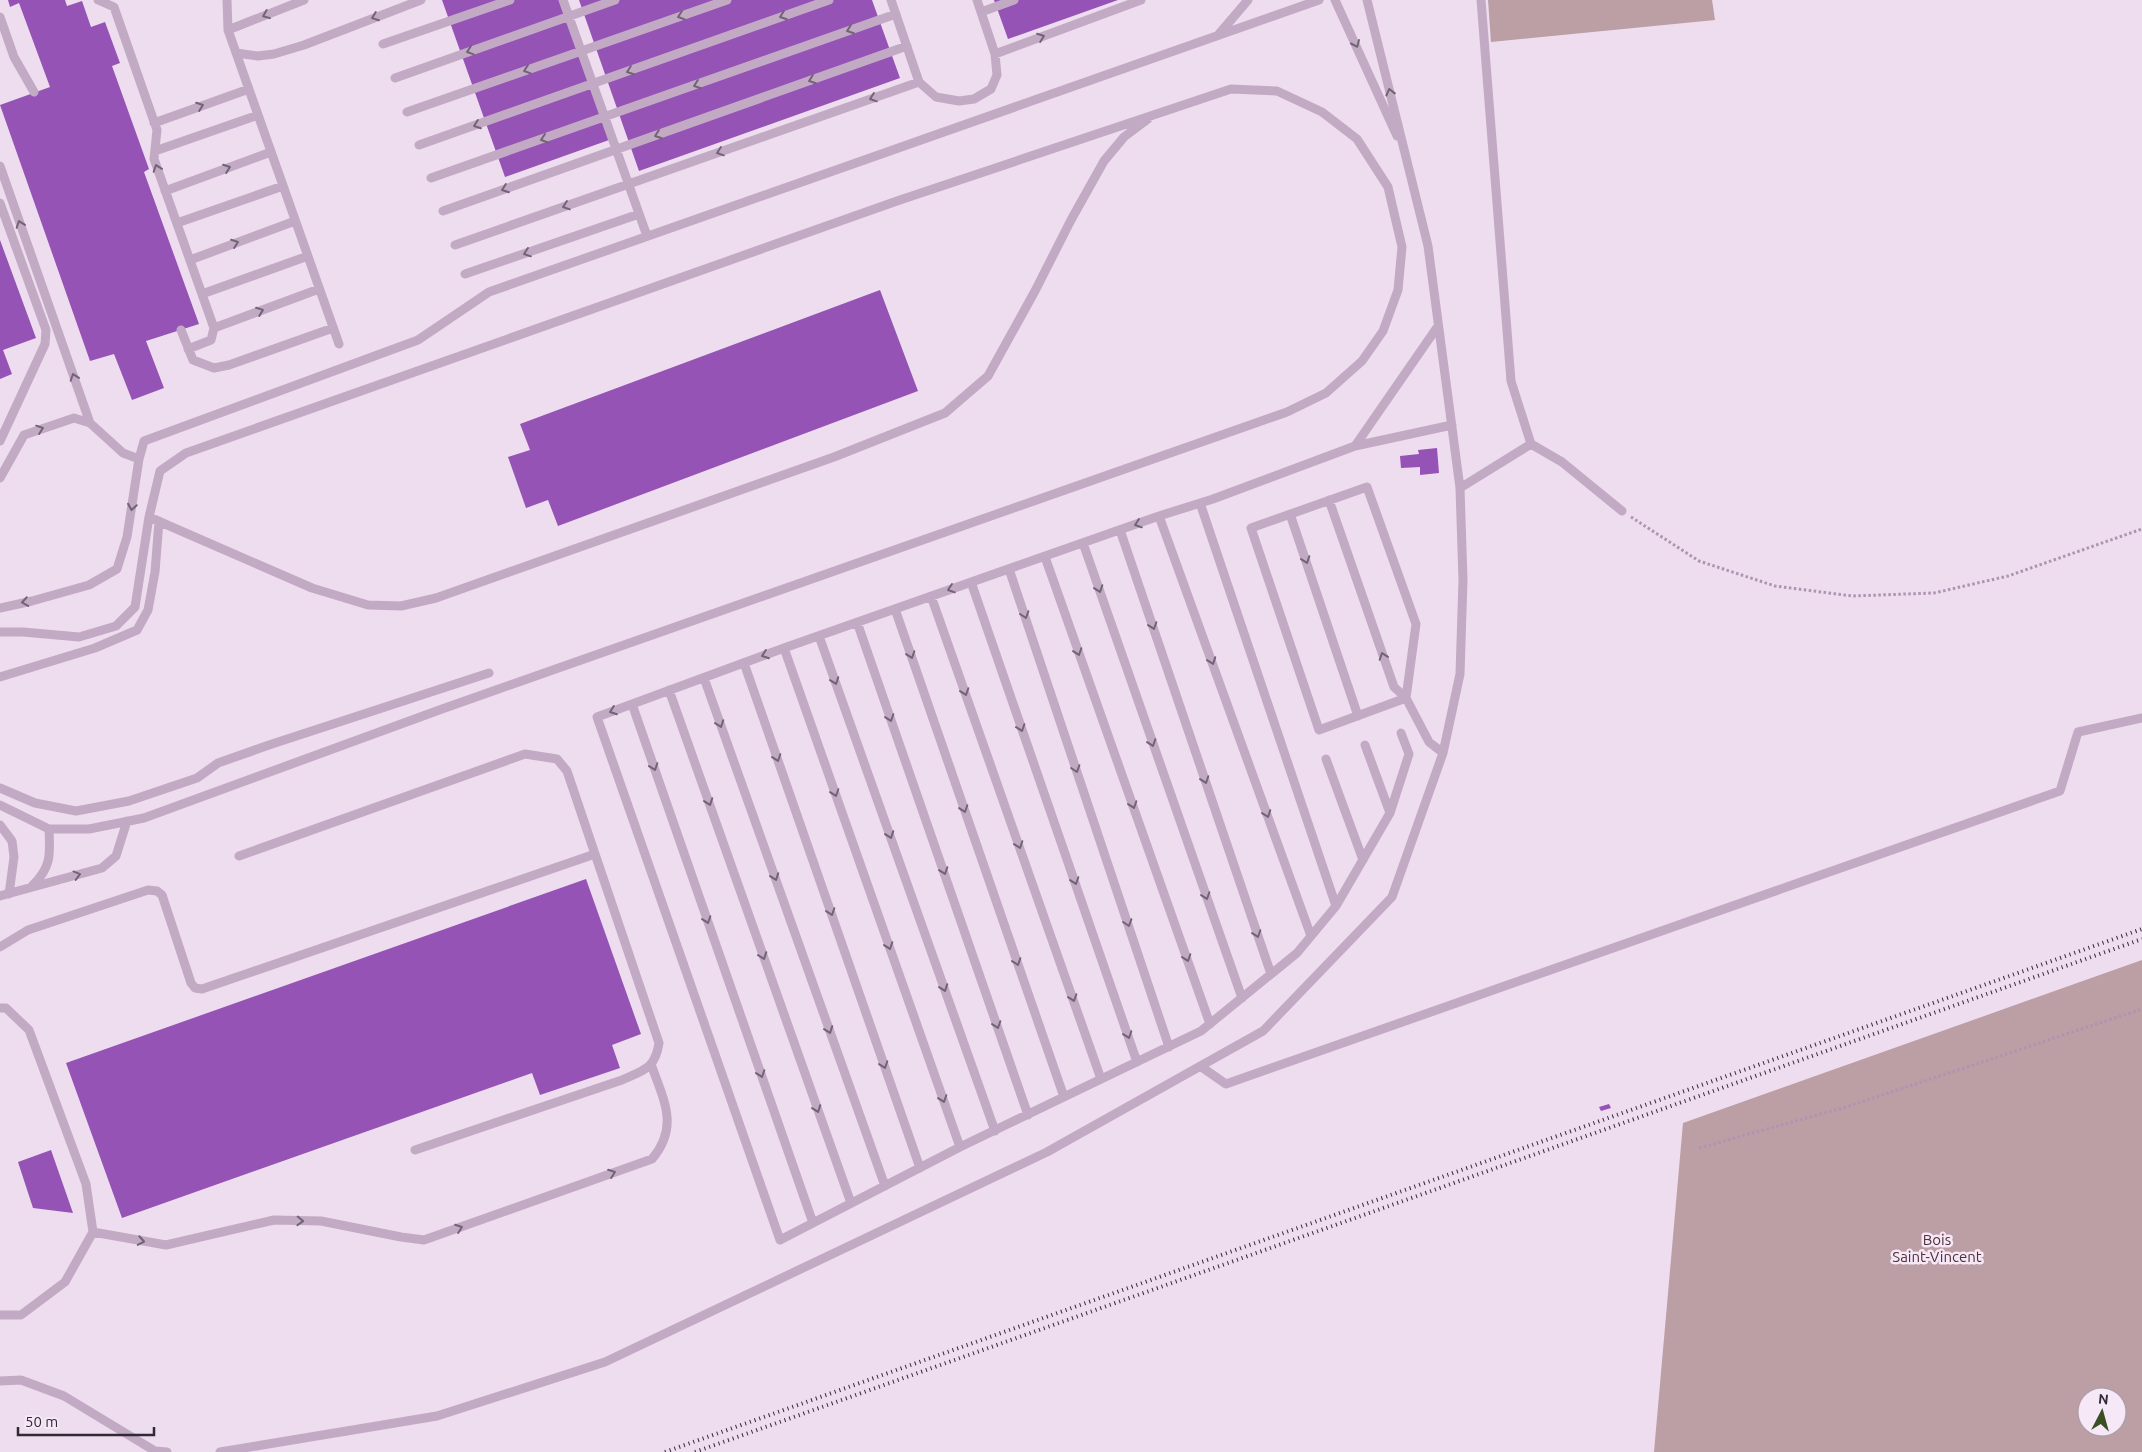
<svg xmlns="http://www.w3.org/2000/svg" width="2142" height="1452" font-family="Ubuntu,sans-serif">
<rect width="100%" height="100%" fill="#eeddef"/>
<!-- green -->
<path fill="#bc9ea5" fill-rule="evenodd" d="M1488,0H1712L1715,20L1491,42Z
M2142,960V1452H1654L1683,1123ZM2087,1397H2117V1427H2087Z"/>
<!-- building -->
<path fill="#9653b6" d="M8,0H65L67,6L82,1L91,27L105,22L120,63L112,66L149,169L144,172L199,324L146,341L164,388L132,400L114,354L90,361L0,105L50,87L19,3L10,7Z
M442,0H559L609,140L505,177Z
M579,0H872L900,78L639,171Z
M994,0H1118L1008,39Z
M0,240L36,338L3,350L12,374L0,379Z
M880,290L918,391L558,526L548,500L526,508L508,457L530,450L520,424Z
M1437,448L1439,473L1420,475V467L1401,468L1400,456L1419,454L1418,450Z
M586,879L641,1034L612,1045L620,1068L540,1095L532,1073L122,1218L66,1063Z
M1609,1104L1611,1108L1601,1111L1599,1107Z
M51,1150L73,1213L33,1208L18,1162Z"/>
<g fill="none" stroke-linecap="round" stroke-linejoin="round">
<!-- path -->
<path stroke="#ad94b1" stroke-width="3" stroke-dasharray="2.5 2.5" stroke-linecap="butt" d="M1631,517L1699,561L1775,586L1852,596L1934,593L2008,576L2142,529
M1699,1148L1846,1107L2142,1009"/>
<!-- lane -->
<path stroke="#c2aac5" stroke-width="9" d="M98,0L114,7L157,130L154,159L214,328L211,340L188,349
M227,0L228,30L339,344
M563,0L647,236
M891,0L919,82L936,97L959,101L974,99L991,89L997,75L995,54L977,0
M1335,0L1397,136
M981,12L1014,0
M0,17L14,57L34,92
M228,30L304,0
M1219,34L1248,0
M383,44L510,0
M236,53L258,56L274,54L304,45L421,0
M995,54L1141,0
M395,78L615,0
M407,112L727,0
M154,123L249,89
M419,145L829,0
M155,151L258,115
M0,166L90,423
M431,178L896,14
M165,191L271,152
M0,203L46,330L45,344L0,441
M443,211L907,46
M177,223L283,186
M455,245L919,82
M190,260L295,221
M465,274L639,214
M202,294L308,256
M214,328L319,289
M181,330L193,360L214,368L229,365L333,328
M1531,444L1562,462L1622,511
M1355,446L1438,326
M139,459L144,441L418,340L489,292L1319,0
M0,478L24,435L74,418L90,423L123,453L139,459L127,537L117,569L89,585L32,601L0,608
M1367,487L1416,624L1406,698L1319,730L1251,528Z
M1460,488L1531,444L1511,381L1481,0
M1329,500L1394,687L1406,698L1429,742L1443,753
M1200,503L1336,906L1297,953L1201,1031L960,1147L780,1240L597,717L784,648L1159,516L1213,499L1355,446L1452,425
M1290,514L1358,716
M1159,516L1311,936
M149,517L312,588L368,605L401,606L436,598L834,457L945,413L988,376L1035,291L1071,220L1104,161L1124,137L1148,119
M1120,530L1271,974
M1083,543L1242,998
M1045,557L1210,1024
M1009,569L1169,1047
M971,582L1137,1062
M931,596L1101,1079
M895,609L1064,1097
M857,622L1028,1115
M0,632H23L79,637L116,626L135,607L149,517L160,471L186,453L897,201L1231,89L1277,91L1322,112L1357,139L1388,187L1402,247L1398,290L1383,331L1362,361L1326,393L1287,412L442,709L144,818L89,829H49L0,805
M819,636L995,1131
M784,648L960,1147
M744,663L920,1168
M0,677L95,648L137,630L148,610L155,572L159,521
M704,678L885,1186
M669,690L851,1203
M632,704L813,1223
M1365,745L1390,813
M1326,759L1363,860
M0,788L35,803L76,811L129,801L197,778L218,763L272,744L489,673
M0,825L12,841L14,857L9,894
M239,856L525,754L557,759L567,771L595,854
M32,886C52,867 50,854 49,829
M0,896L102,868L116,856L127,821
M1336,906L1390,813L1409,754L1401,733
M0,947L28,930L148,890L157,891L162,895L191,983L195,988L202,989L595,854L659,1043C655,1069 644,1070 622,1080L415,1150
M0,1008H6L29,1030L86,1184L93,1232L65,1282L21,1315H0
M1200,1066L1226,1084L2060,791L2078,732L2142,718
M93,1232L166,1245L274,1220L321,1221L401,1237L424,1240L652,1159C680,1126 663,1099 651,1064
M0,1381L21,1380L64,1396L155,1451L167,1452
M220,1452L437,1416L605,1362L1047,1152L1263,1031L1392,897L1443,753L1460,674L1463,580L1460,488L1428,246L1367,0"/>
<!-- rail -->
<path stroke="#312934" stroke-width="4" stroke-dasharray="1 4" stroke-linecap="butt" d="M665,1452L2142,929
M695,1452L2142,939"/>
</g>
<!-- one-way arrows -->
<defs><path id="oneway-chevron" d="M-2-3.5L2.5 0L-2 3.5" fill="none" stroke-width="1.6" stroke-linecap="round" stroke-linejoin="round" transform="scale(1.25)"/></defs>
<g stroke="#726375">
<use href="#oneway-chevron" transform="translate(266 15) rotate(158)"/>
<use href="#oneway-chevron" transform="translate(681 16) rotate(161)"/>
<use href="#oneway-chevron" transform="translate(783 16) rotate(160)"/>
<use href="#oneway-chevron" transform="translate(375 17) rotate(159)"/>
<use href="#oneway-chevron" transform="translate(850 30) rotate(160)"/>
<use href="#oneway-chevron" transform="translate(1041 37) rotate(-20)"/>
<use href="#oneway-chevron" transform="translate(1356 44) rotate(66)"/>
<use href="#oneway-chevron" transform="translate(470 51) rotate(161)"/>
<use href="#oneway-chevron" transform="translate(527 70) rotate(161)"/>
<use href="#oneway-chevron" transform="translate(630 71) rotate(160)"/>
<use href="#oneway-chevron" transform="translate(812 80) rotate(160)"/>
<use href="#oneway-chevron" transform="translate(697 85) rotate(160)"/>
<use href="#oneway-chevron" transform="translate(1390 92) rotate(-104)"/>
<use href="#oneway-chevron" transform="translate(873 98) rotate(161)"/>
<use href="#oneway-chevron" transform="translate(200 106) rotate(-20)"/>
<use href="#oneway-chevron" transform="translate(477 125) rotate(160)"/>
<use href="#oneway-chevron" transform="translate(658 135) rotate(160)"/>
<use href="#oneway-chevron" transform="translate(544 139) rotate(161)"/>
<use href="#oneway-chevron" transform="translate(720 152) rotate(161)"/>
<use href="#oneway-chevron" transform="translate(157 168) rotate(-109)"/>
<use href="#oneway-chevron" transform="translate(227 168) rotate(-20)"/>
<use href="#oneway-chevron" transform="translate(505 189) rotate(160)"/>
<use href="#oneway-chevron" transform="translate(566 206) rotate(161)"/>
<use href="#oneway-chevron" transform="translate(20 224) rotate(-109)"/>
<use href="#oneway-chevron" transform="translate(235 243) rotate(-20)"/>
<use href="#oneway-chevron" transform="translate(527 253) rotate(161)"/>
<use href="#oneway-chevron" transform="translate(260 311) rotate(-21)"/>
<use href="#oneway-chevron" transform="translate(74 377) rotate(-109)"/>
<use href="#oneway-chevron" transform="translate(40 429) rotate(-19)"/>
<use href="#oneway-chevron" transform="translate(132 507) rotate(99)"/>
<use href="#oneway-chevron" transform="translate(1138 524) rotate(161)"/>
<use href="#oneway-chevron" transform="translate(1306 560) rotate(71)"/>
<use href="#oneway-chevron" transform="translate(951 589) rotate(161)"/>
<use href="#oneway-chevron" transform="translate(1099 589) rotate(71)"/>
<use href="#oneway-chevron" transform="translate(25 602) rotate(171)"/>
<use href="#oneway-chevron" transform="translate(1025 615) rotate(72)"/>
<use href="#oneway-chevron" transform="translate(1153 626) rotate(71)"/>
<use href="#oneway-chevron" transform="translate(1078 652) rotate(71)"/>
<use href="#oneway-chevron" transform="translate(765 655) rotate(160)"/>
<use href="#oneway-chevron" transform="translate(911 655) rotate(71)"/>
<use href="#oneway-chevron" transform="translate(1383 656) rotate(-109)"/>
<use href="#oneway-chevron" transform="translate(1212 661) rotate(70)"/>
<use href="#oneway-chevron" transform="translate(835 681) rotate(70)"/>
<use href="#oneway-chevron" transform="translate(965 692) rotate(71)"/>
<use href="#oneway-chevron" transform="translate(613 711) rotate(160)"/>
<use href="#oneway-chevron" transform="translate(890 718) rotate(71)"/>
<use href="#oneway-chevron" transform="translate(720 724) rotate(70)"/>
<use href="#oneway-chevron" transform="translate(1021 728) rotate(71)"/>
<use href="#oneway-chevron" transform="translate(1152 743) rotate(71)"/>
<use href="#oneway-chevron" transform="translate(777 758) rotate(71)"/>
<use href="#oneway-chevron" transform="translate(654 767) rotate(71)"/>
<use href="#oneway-chevron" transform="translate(1076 769) rotate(72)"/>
<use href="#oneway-chevron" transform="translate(1205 780) rotate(71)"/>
<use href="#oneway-chevron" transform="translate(835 793) rotate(71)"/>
<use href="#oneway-chevron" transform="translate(709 802) rotate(70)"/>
<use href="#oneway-chevron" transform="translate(1133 805) rotate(71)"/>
<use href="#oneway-chevron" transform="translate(964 809) rotate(71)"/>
<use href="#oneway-chevron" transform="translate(1267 814) rotate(70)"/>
<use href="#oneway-chevron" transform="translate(890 835) rotate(70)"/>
<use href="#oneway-chevron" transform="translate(1019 845) rotate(71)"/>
<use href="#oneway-chevron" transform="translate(944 871) rotate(71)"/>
<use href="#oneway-chevron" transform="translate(77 875) rotate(-15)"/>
<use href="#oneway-chevron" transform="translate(775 877) rotate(70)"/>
<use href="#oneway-chevron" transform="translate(1075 881) rotate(71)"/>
<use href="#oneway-chevron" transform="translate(1206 896) rotate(71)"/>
<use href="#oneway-chevron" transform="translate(831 912) rotate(71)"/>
<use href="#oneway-chevron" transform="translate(707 920) rotate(71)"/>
<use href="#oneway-chevron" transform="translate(1128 923) rotate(72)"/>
<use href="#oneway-chevron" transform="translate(1257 934) rotate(71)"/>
<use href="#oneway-chevron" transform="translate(889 946) rotate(71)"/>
<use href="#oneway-chevron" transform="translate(763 956) rotate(70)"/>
<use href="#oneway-chevron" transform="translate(1187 958) rotate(71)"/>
<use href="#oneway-chevron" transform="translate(1017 962) rotate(71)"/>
<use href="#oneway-chevron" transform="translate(944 988) rotate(70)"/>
<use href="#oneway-chevron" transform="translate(1073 998) rotate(71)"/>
<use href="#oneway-chevron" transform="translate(997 1025) rotate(71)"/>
<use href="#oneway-chevron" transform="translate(829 1030) rotate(70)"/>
<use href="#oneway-chevron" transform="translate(1128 1035) rotate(71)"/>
<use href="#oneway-chevron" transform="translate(884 1065) rotate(71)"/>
<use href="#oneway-chevron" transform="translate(761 1074) rotate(71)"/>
<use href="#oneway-chevron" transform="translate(943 1099) rotate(71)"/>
<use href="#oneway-chevron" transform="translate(817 1109) rotate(70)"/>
<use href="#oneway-chevron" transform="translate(612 1173) rotate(-20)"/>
<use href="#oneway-chevron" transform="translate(300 1221) rotate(2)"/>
<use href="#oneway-chevron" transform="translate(459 1228) rotate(-20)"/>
<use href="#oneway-chevron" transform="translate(141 1241) rotate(10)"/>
</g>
<g text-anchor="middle" stroke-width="5" stroke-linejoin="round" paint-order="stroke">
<!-- park labels -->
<g font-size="15" fill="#4f3036" stroke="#f6e8f7">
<text x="1937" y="1245">Bois<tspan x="1937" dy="17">Saint-Vincent</tspan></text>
</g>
</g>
<!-- north arrow -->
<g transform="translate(2102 1412) rotate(6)"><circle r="24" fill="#f6e8f7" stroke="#a79ca9"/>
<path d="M0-4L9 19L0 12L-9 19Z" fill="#3a5023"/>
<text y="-8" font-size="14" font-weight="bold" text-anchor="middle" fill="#312934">N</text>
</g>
<!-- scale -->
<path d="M18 1427v8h136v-8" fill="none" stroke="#312934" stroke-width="2.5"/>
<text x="25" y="1427" font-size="15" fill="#312934" stroke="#f6e8f7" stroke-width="4" paint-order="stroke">50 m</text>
</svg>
